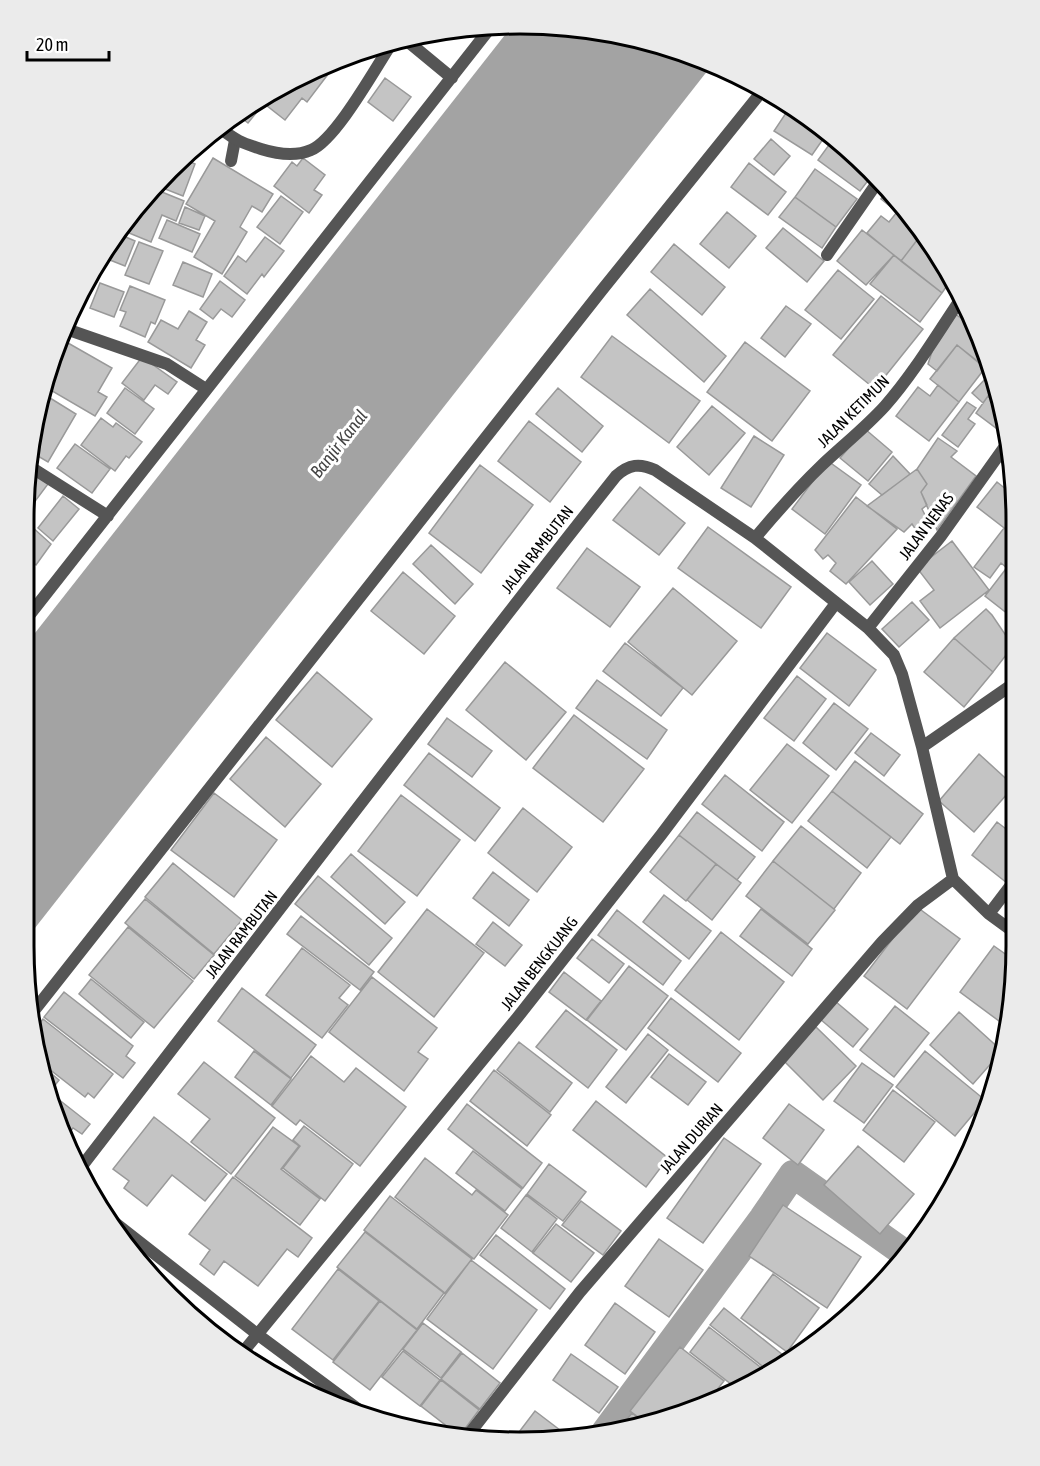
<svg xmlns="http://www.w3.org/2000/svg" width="1040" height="1466" font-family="'Asap Condensed',sans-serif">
<rect width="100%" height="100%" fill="#fff"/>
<!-- water -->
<path fill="#a3a3a3" d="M553,25L649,41L712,65L24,942V647L512,26Z"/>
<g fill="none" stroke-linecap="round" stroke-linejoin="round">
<!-- canal -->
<path stroke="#a3a3a3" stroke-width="28" d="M605,1432L763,1218L793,1174L907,1255"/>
</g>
<!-- building -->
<path fill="#c4c4c4" stroke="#999" stroke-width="1.5" d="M328,65L332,69L307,102L302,98L285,120L266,105L279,87Z
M385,78L411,97L393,121L368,102Z
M275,89L248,123L238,115L272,90Z
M790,107L828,132L812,155L774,131Z
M834,138L873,174L860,191L818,160Z
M771,139L790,156L774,175L754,159Z
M213,158L273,194L262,212L252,206L240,227L247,232L222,274L194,257L215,221L186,204Z
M303,158L325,175L314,190L322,195L309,213L274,186L292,162L297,166Z
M183,159L195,164L183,196L160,187Z
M749,163L786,192L768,215L731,187Z
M815,169L857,199L836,227L795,197Z
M889,189L921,235L901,261L867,233L881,216L889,222L897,212L881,199Z
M157,190L184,201L176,221L162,215L151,242L124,231Z
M281,196L303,212L280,244L257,227Z
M795,197L836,227L822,248L779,217Z
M185,207L205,216L199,230L179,223Z
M727,212L756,236L729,268L700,244Z
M167,220L200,234L192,252L159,238Z
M783,228L824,261L807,282L766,248Z
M862,230L894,255L866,285L837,261Z
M121,235L135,241L125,266L110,260Z
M921,235L951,280L942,293L901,261Z
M265,237L284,251L264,277L262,274L247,294L224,276L238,256L246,262Z
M139,242L163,251L149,284L125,275Z
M674,244L725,287L702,315L651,272Z
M894,255L942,293L920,322L870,284Z
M103,257L105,258L93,287L86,284L91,272Z
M183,262L212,274L203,297L173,285Z
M838,270L874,299L841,339L805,310Z
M220,281L245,300L232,317L221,309L213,319L200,309Z
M100,283L124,292L114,317L90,308Z
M130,286L165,300L155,324L151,322L145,337L120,326L126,312L120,310Z
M650,289L726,356L704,382L627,315Z
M881,296L923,329L875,389L833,355Z
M786,306L811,324L785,357L761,338Z
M968,309L985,367L957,345L937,371L928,364L938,333L955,314L961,318Z
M189,311L207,322L196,340L205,345L191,368L148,342L161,320L178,329Z
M612,336L700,401L669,443L581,377Z
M745,342L810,391L772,441L707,392Z
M68,343L112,368L98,392L107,397L95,416L47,388L56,364Z
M957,345L985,368L959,402L930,379Z
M142,357L177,382L168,394L155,385L144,400L122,383Z
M988,376L994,396L992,399L988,396L983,403L972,393Z
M938,385L959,402L929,441L896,416L918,387L930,396Z
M125,388L154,409L135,434L107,413Z
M558,388L603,426L582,452L536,414Z
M988,396L995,401L1004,434L976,413Z
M50,398L76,414L48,462L31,452L33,426Z
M967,402L976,408L968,419L975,424L958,447L942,435Z
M712,406L745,433L709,475L677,447Z
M101,418L113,427L116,423L142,442L129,458L126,456L115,471L81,445Z
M529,421L581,462L550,502L498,461Z
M865,429L892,452L868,481L840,458Z
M754,436L784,455L751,507L721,488Z
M938,438L957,451L951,457L976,476L937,530L921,492L927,484L917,469Z
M75,444L110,469L92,493L57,468Z
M893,456L910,474L882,495L869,484Z
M828,461L861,485L825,534L792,509Z
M480,465L533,505L481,573L429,533Z
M917,469L927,484L921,492L927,505L922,509L930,525L918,533L912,524L904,532L867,506Z
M29,470L48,484L24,516Z
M997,482L1012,494V534L977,507Z
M640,487L685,523L659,555L613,520Z
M63,496L79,509L53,541L38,528Z
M856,497L897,529L846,584L830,571L836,563L828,555L823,559L815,550Z
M31,526L51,544L36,565L24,556V536Z
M708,527L791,587L761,628L678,568Z
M1004,528L1012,534V561L1007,568L1001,563L990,578L974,567Z
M952,541L989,590L940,628L920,601L934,590L917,568Z
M431,545L473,584L455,604L413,564Z
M587,548L640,587L610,627L557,588Z
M872,561L893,584L870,605L849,582Z
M1012,561L1013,618L985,596Z
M403,572L455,616L424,654L371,611Z
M673,588L737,641L692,695L628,642Z
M912,602L929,620L899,647L882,629Z
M986,609L992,615L1013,646L993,672L954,638Z
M827,633L876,670L849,706L800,668Z
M954,638L993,672L964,707L924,672Z
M625,643L683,688L661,716L603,671Z
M505,662L566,712L526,760L466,710Z
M317,672L372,719L332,767L276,720Z
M797,676L826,699L794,741L764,718Z
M597,680L667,730L647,759L576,708Z
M834,703L868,729L836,770L803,743Z
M574,715L644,769L603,822L533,768Z
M447,718L492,751L472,777L428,744Z
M871,733L900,755L884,776L855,753Z
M266,737L321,784L285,827L230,779Z
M787,744L829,776L792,823L750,790Z
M429,753L500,808L475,841L404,785Z
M979,754L1014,786L974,832L939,801Z
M855,761L923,814L900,844L832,791Z
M725,775L784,822L762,851L702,804Z
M832,791L891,837L867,868L808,821Z
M214,793L277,840L234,897L171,850Z
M401,795L460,840L417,896L358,851Z
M1014,800V812L1008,807Z
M523,808L572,847L537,892L488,853Z
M697,812L755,857L737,880L679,835Z
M997,822L1014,835V873L1007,883L972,855Z
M801,826L861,873L834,909L773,861Z
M679,835L716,864L686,901L650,872Z
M351,854L405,902L385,924L331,877Z
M773,861L835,910L808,944L746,896Z
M173,863L242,920L214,954L145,897Z
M716,864L741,883L712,920L687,900Z
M493,872L529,900L509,926L473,898Z
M318,876L392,938L369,965L295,904Z
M664,895L711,931L689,959L643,922Z
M145,899L214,955L194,979L125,923Z
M917,907L960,939L907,1009L864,976Z
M427,909L484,953L434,1017L378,972Z
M761,909L812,949L792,976L740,936Z
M617,910L681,961L663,985L598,935Z
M301,916L374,972L360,990L287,934Z
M493,922L522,945L505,966L476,944Z
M128,927L193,981L154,1028L89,975Z
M721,932L784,982L739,1040L675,990Z
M592,939L624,964L609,983L577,958Z
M994,946L1015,961V978L1007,1027L960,992Z
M302,948L350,985L339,998L348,1005L322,1038L266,995Z
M629,966L668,996L626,1050L587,1020Z
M564,972L601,1001L586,1020L549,992Z
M372,977L437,1028L418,1052L428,1059L404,1091L329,1032Z
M91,979L144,1022L131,1038L79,994Z
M242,988L316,1045L291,1078L218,1021Z
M64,992L133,1046L126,1056L135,1063L123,1078L44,1017Z
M671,998L741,1053L718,1082L648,1028Z
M835,1001L868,1029L853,1047L820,1019Z
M895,1006L929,1033L894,1077L860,1050Z
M566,1010L617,1050L588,1088L536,1047Z
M959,1012L1002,1051L973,1084L930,1045Z
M43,1019L113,1074L94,1098L88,1093L85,1097L39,1061L35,1029Z
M816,1027L856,1066L823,1100L783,1060Z
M648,1034L668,1050L626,1103L606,1087Z
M519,1042L572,1083L550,1112L497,1070Z
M254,1051L291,1079L271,1105L235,1077Z
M925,1051L985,1100L955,1136L896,1087Z
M669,1054L706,1082L688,1105L651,1077Z
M311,1056L344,1082L356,1068L406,1107L360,1166L300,1120L296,1125L272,1106Z
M204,1062L275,1118L231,1174L191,1142L210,1119L178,1094Z
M862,1063L893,1085L864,1123L834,1101Z
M40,1064L59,1080L49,1093L41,1075Z
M494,1070L551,1115L527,1146L470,1101Z
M893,1090L935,1122L904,1162L863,1130Z
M53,1095L90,1124L82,1134L73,1128L68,1134L51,1097Z
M596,1101L668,1158L646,1187L573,1130Z
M467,1104L542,1163L523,1188L448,1129Z
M789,1104L824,1130L798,1165L763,1138Z
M154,1117L227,1174L205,1201L172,1175L147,1206L124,1188L129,1181L113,1169Z
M304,1126L353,1164L325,1201L283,1168L300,1146L293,1140Z
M273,1127L299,1146L281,1169L320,1199L300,1225L235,1176Z
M724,1138L761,1164L703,1243L667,1218Z
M858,1146L914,1194L880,1234L824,1185Z
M473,1151L522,1189L505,1211L456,1173Z
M425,1158L472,1195L476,1190L508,1215L474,1259L395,1197Z
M549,1164L586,1192L563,1221L527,1194Z
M233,1177L312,1238L298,1257L287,1249L258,1286L224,1261L214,1275L200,1264L210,1250L189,1234Z
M526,1195L557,1219L532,1252L501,1228Z
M390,1196L472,1259L445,1293L364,1230Z
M581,1201L621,1231L603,1255L562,1225Z
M783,1205L861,1257L827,1308L749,1256Z
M556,1224L594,1253L571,1282L533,1253Z
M365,1232L444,1293L417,1329L337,1267Z
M496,1235L565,1289L550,1309L480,1255Z
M659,1239L703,1270L669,1317L625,1286Z
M471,1260L537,1310L493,1369L427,1319Z
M338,1269L379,1301L333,1360L292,1329Z
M773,1274L819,1308L787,1352L741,1318Z
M380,1301L417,1330L370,1390L333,1362Z
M615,1303L655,1332L625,1374L585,1345Z
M724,1308L783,1355L776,1363L766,1369L710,1325Z
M423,1323L461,1352L441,1378L403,1349Z
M709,1327L764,1370L736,1388L690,1352Z
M680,1347L724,1381L705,1405L645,1422L630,1411Z
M403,1351L440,1380L420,1406L382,1377Z
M462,1353L500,1383L480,1409L441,1379Z
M571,1354L618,1387L599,1413L553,1380Z
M283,1374L308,1393L280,1377Z
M441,1380L479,1410L461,1434H457L421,1406Z
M535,1411L569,1437L516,1436Z
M632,1413L643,1422L620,1428Z"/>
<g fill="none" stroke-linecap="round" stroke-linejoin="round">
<!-- service -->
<path stroke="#555" stroke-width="12" d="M231,161L235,140"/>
<!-- minor -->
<path stroke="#555" stroke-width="12" d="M406,40L452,78
M220,128C235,140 242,143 261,149C277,154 295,157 311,150C336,140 376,67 392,43
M827,255L879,180
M69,330L167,364L206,389
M29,466L108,516
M755,538C776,513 797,489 821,466C842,446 865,428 885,406C914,373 937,334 962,297
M24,622L491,27
M868,628L941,536L1008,442
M922,747L1013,684
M989,914L1014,881
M33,1012L602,290L763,90
M82,1166C260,936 435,704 616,476C629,464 640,463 655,470L755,538L868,628L894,655L902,674L922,747L953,879L989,914L1015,933
M105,1215L257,1334L362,1412
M243,1352L517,1018L661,835L836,603
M469,1434L580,1292L882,942L918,905L953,879"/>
</g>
<g text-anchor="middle" stroke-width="6" stroke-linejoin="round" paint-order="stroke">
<!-- street labels -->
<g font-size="16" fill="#000" stroke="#fff">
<text transform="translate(853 411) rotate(-45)" y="6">JALAN KETIMUN</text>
<text transform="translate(926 526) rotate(-53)" y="6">JALAN NENAS</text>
<text transform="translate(537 549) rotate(-52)" y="6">JALAN RAMBUTAN</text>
<text transform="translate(241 934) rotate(-52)" y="6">JALAN RAMBUTAN</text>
<text transform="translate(539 963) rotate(-52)" y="6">JALAN BENGKUANG</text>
<text transform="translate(691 1138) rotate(-49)" y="6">JALAN DURIAN</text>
</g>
<!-- water labels -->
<g font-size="18" font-style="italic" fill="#444" stroke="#fff">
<text transform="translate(339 444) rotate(-52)" y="6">Banjir Kanal</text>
</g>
</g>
<!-- crop -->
<path d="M0 0H1040V1466H0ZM520 34H520A486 486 0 0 1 1006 520V946A486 486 0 0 1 520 1432H520A486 486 0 0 1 34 946V520A486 486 0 0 1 520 34Z" fill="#ebebeb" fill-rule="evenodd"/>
<path fill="none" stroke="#000" stroke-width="3" d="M520 34H520A486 486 0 0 1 1006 520V946A486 486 0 0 1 520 1432H520A486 486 0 0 1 34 946V520A486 486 0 0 1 520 34Z"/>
<!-- scale -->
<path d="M27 51v9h82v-9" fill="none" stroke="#000000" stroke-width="3"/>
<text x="36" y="51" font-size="18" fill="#000000" stroke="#ffffff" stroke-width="4.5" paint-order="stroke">20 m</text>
</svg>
